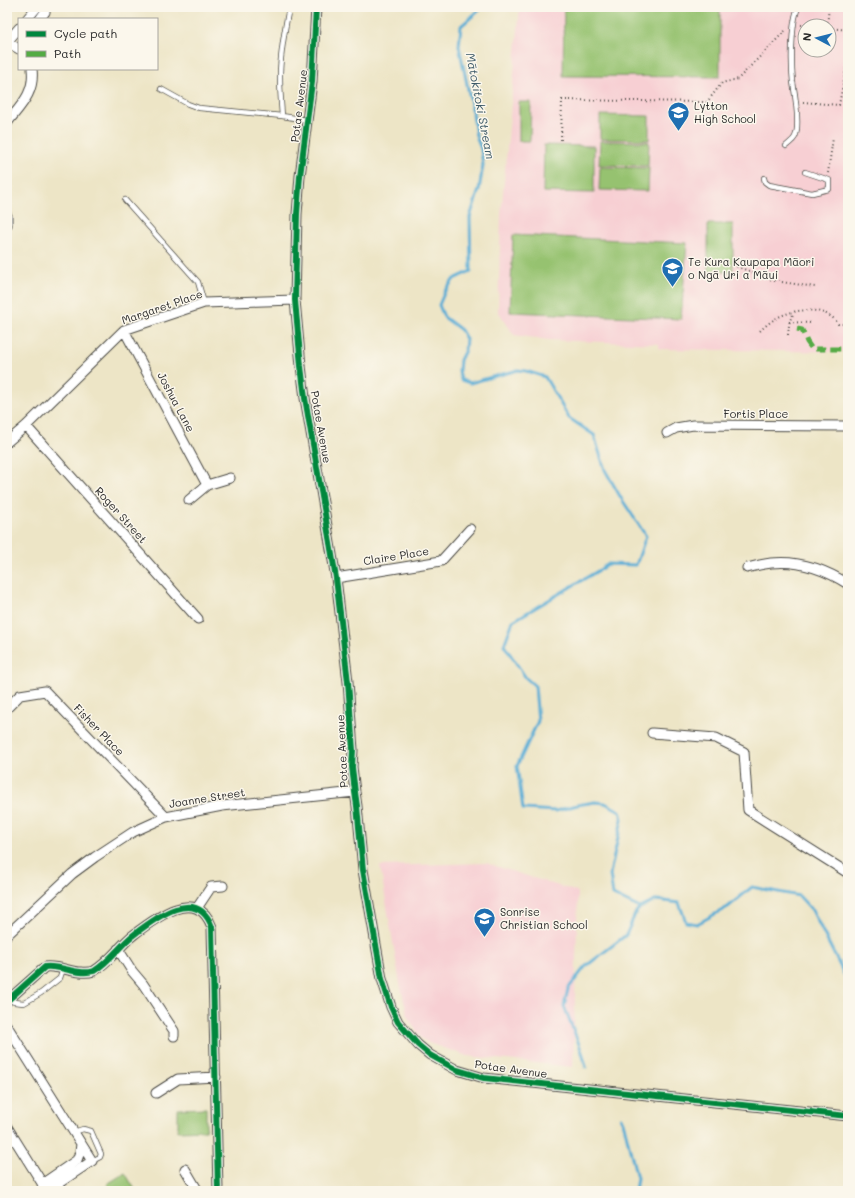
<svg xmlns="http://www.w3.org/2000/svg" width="855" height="1198" font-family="Mali,sans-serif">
<rect width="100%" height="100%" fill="#fbf7ec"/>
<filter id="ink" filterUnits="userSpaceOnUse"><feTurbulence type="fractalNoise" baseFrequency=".025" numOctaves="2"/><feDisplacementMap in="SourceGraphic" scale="8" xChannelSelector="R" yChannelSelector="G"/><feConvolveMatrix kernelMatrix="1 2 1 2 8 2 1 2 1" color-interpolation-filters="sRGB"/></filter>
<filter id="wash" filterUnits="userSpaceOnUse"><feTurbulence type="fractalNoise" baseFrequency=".012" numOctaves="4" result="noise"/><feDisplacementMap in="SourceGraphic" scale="16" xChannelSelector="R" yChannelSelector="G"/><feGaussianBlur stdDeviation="0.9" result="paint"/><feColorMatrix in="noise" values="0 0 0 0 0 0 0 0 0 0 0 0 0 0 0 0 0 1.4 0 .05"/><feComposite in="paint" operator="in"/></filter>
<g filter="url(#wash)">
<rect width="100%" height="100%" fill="#ede5c6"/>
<!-- built -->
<path fill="#f7cfd3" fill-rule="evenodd" d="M520,7H848V352L659,349V344L549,340L514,335L498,311L501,215ZM805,26H829V50H805Z
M486,863L578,892L573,1067L467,1056L429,1043L421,1038L408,1018L400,984L380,866Z"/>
<!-- green -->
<path fill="#96c26f" stroke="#60764d" d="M564,7H720V77L563,76Z
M519,102H531L530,141H519Z
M600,115L649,116V140L600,139Z
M600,141L649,142L648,166L599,165Z
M544,145L594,146V193L543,192Z
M600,167L649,168L648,191L599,190Z
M708,224H733V272H708Z
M513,235L687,243L681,319L510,312Z
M206,1108V1130L178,1131V1109Z
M125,1173L136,1191H112L107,1184Z"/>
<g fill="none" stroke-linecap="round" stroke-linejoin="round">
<!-- stream -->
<path stroke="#5aadd5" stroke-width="3" d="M483,7L461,26L459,46L473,113L476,136L481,149L483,165L479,190L470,217L471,271L454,279L445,291L439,305L444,317L461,330L466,339L465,350L460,360L459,371L461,380L470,383L518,370L526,371L545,377L569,418L594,435L605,470L621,498L646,536L636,565L607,564L601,569L513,621L504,645L526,678L535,686L538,721L517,766L523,809L556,811L577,805L595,802L605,803L620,811L622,819L610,874L613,895L640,908L657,900L679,903L686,922L697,924L728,907L752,887L799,896L812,910L848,982
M586,1067L582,1052L564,1006L568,989L585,967L626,935L636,912L640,908
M621,1118L624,1125L637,1178L635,1191"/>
</g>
</g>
<g filter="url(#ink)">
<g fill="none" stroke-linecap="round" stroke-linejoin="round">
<defs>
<path id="service" d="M161,89L188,104L199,108L282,116L307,120
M282,116C281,103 280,89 280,76C280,52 285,30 289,7
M786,146C789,143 793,141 795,137C800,127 795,94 793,82C791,64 791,23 798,8
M764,178L765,182L769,185L812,193L829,189V180L805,172
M125,200L198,282L204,303
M9,999L14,1002L24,1003L41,993L60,978L63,969
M74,1132L83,1129L91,1131L101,1154L100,1157L92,1161"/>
<path id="minor" d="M316,7L312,82L300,176L297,214L295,300L301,366L305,398L336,578L348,682L353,750L352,767L355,792L357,806L363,870L382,979L391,1007L398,1022L418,1045L430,1055L457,1070L484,1078L848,1116
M27,19L37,7
M40,19L45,12L46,7
M7,42L19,28
M7,42L19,49
M7,123C21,105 35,93 32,69
M7,216V225
M124,330L207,485
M26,426L198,619
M667,433L676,428L693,425L848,426
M7,442L26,426L124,330L204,303L295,300
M189,500L207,485L230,478
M747,568C755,566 763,564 771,563C799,560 826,570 848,584
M336,578L441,561L470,529
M7,708L20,695L45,691L166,817
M652,733L716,738L744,752L748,810L848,873
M197,908L211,887L223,886
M7,935L72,874L95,857L133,832L166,817L222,806L355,792
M118,949L132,971L143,984L174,1031V1036
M7,1001L45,967C61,965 78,976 94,971C109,962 119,947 132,936C154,919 197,885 212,927L218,1191
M7,1026L92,1161L47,1191L7,1127
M156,1093L178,1079L216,1077
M185,1169L198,1191
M42,1184L77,1160L80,1152L81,1144"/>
</defs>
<!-- service casing -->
<use href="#service" stroke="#484742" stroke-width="6"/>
<!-- minor casing -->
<use href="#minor" stroke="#484742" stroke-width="11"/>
<!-- path -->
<path stroke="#484742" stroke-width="2" stroke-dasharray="1 3" stroke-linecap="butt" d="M801,25L814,26
M827,26L829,7
M829,28L848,30
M803,102L839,105L848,58
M561,140L562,100L707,102L722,83L738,79L786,30
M828,173L833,138
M733,265L775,281L815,287
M789,322L812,323
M760,331C767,324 776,317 786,314C801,308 829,308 838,324H848
M788,335C789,325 789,319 795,312"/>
<!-- service -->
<use href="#service" stroke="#fff" stroke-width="4.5"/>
<!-- minor -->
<use href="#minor" stroke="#fff" stroke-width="9"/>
<!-- quiet -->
<path stroke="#54ab44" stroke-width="5" stroke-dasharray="10 5" stroke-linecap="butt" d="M797,329L802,330L807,342L812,349H848"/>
<defs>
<path id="cycleway" d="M316,7L312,82L300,176L297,214L295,300L301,366L305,398L336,578L348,682L353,750L352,767L355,792L357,806L363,870L382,979L391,1007L398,1022L418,1045L430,1055L457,1070L484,1078L848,1116
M7,1001L45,967C61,965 78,976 94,971C109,962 119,947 132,936C154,919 197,885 212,927L218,1191"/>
</defs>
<!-- cycleway casing -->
<use href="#cycleway" stroke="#fbf7ec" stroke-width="8"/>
<!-- cycleway -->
<use href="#cycleway" stroke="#00873e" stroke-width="6"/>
</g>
</g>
<!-- icons -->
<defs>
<symbol id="school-pin" viewBox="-11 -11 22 30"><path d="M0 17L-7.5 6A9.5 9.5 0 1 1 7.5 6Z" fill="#1f6fb2" stroke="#fbf7ec"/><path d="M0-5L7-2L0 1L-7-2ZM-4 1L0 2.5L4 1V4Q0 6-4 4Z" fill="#fff"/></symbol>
</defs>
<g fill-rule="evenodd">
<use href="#school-pin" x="666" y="100" width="25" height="34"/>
<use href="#school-pin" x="660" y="256" width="25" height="34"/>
<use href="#school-pin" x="472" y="906" width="25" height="34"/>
</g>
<g text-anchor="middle" stroke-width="3" stroke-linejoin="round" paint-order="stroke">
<!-- street labels -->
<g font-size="11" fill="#2b2b2b" stroke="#fbf7ec">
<text transform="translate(299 106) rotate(-83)" y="4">Potae Avenue</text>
<text transform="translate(162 307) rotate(-19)" y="4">Margaret Place</text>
<text transform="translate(176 402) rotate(62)" y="4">Joshua Lane</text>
<text x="756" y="418">Fortis Place</text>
<text transform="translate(321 427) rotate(80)" y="4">Potae Avenue</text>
<text transform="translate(121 515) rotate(48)" y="4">Roger Street</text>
<text transform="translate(396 556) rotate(-9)" y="4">Claire Place</text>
<text transform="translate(99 730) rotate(46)" y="4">Fisher Place</text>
<text transform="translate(342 751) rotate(-93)" y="4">Potae Avenue</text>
<text transform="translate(207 798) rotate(-9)" y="4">Joanne Street</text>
<text transform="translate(511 1069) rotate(8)" y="4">Potae Avenue</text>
</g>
<!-- poi labels -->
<g font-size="11" fill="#2b2b2b" stroke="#fbf7ec" text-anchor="start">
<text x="694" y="110">Lytton<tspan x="694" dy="13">High School</tspan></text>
<text x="688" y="266">Te Kura Kaupapa Māori<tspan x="688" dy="13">o Ngā Uri a Māui</tspan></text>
<text x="500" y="916">Sonrise<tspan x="500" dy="13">Christian School</tspan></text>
</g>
<!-- water labels -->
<g font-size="12" font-style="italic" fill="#3b5866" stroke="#fbf7ec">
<text transform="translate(480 106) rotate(79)" y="4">Mātokitoki Stream</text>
</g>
</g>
<!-- margin -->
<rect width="855" height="1198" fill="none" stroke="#fbf7ec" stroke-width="24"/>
<!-- legend -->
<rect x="18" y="18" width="140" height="52" fill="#fbf7ec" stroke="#a8a59f"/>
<rect x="26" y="31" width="20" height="6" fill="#00873e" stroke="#a8a59f"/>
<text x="54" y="38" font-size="12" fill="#2b2b2b">Cycle path</text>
<rect x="26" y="51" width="20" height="6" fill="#54ab44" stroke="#a8a59f"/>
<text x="54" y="58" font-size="12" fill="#2b2b2b">Path</text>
<!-- north arrow -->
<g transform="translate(817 38) rotate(277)"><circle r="19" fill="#fbf7ec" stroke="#a8a59f"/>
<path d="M0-3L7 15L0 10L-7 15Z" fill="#1f6fb2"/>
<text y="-6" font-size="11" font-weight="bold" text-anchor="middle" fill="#2b2b2b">N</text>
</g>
</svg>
